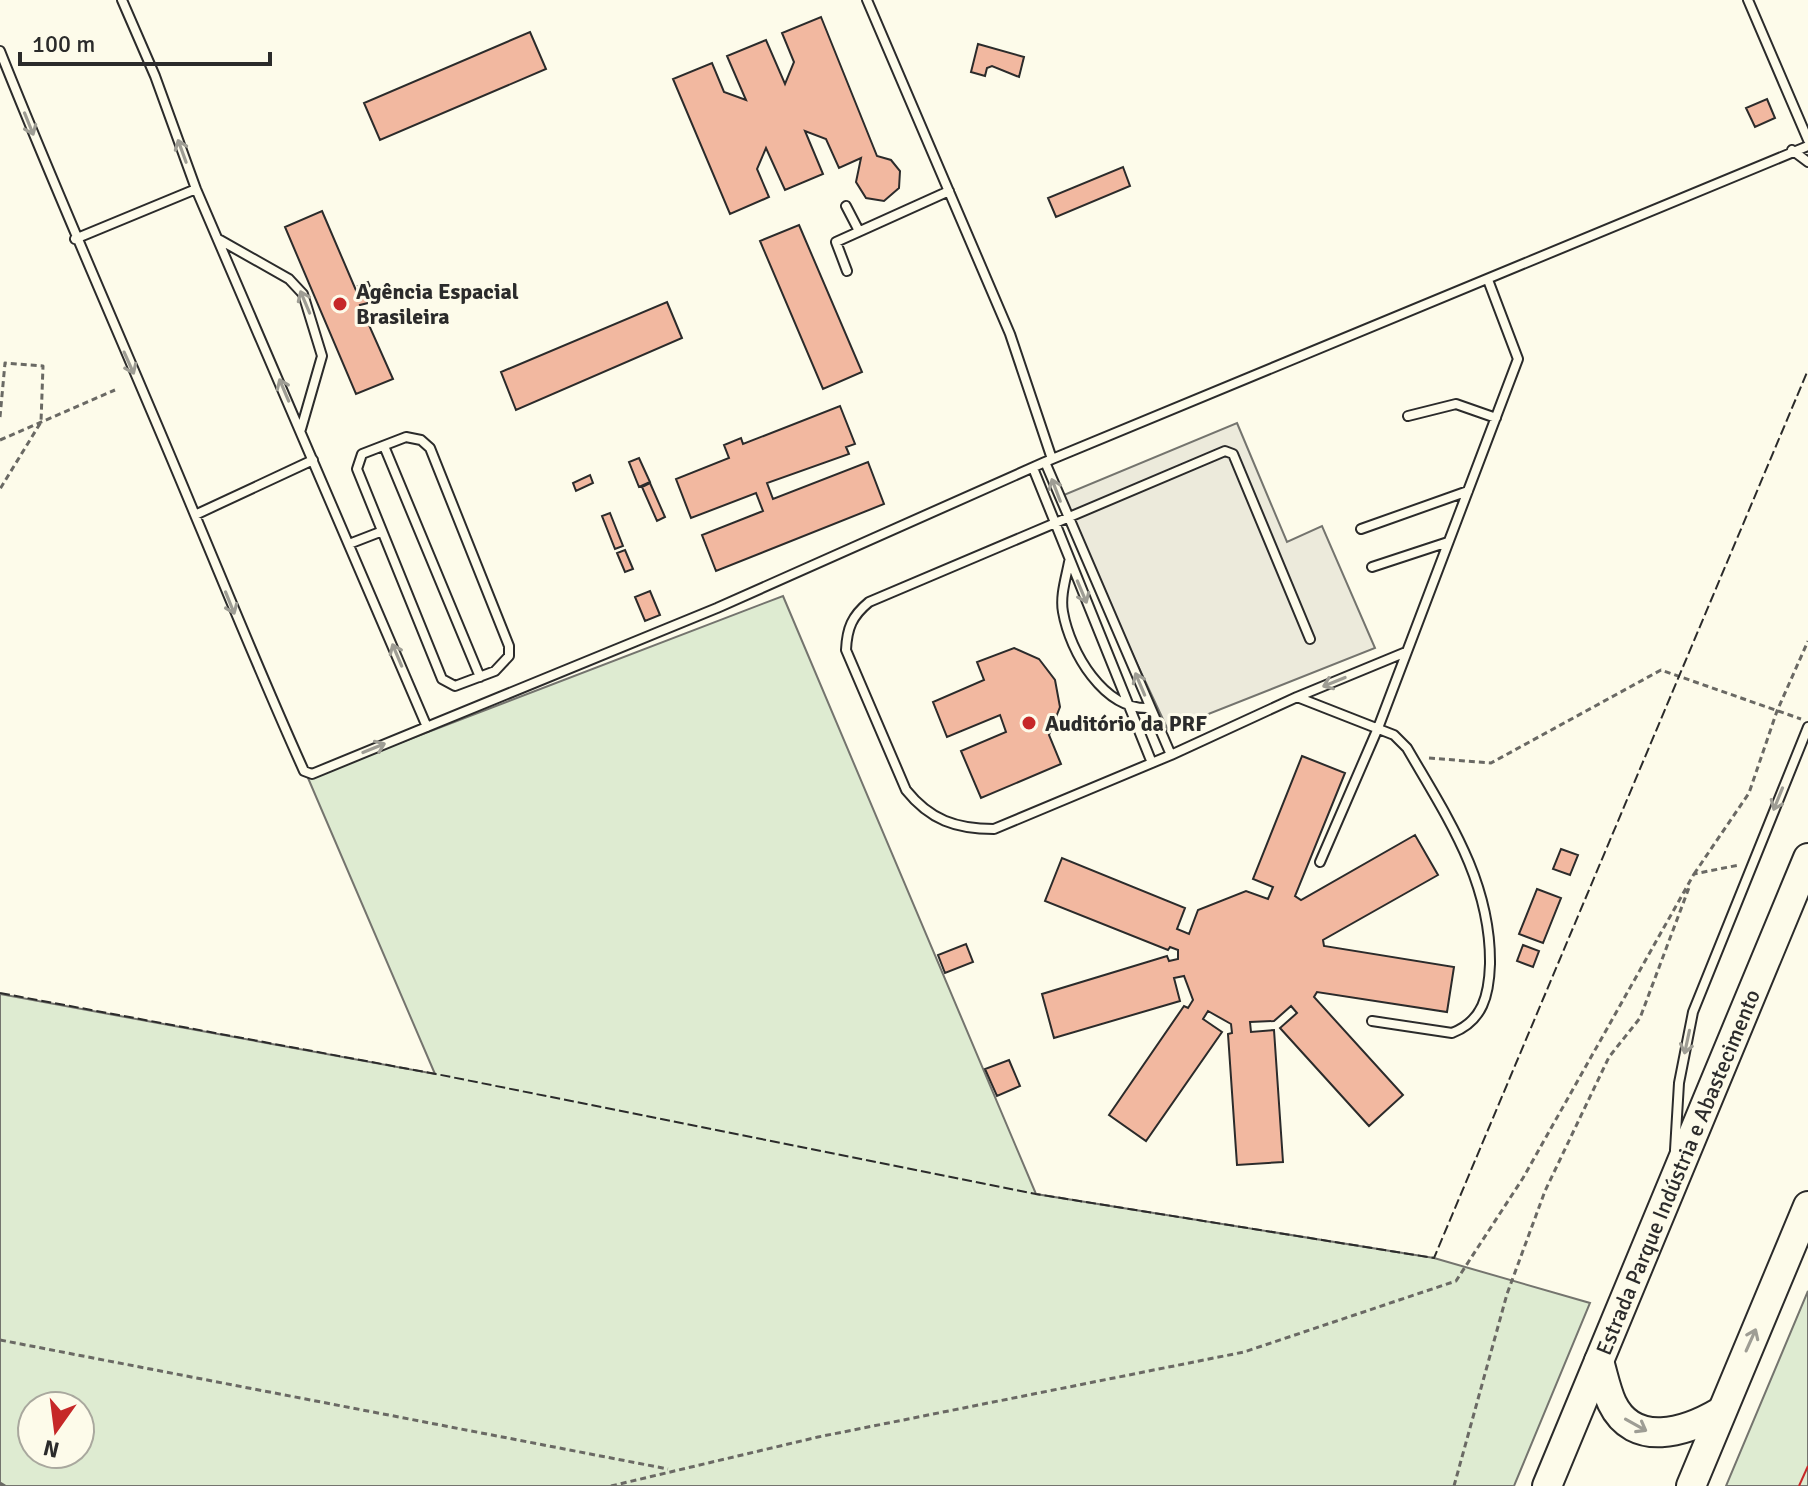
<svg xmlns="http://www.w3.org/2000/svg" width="1808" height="1486" font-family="Signika,sans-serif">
<rect width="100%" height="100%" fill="#fdfbea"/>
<!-- green -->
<path fill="#deebd1" stroke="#74746e" stroke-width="2" fill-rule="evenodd" d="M783,596L1036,1194L1434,1258L1590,1303L1514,1486H0V994L435,1074L308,778ZM32,1406H80V1454H32Z
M1808,1291V1486H1726Z"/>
<!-- parking -->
<path fill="#eceadb" stroke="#74746e" stroke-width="2" d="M1237,423L1287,542L1322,526L1375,648L1168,730L1059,497Z"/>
<!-- building -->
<path fill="#f2b8a0" stroke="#2b2b2b" stroke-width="2" d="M821,17L877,156L891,160L900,171L899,188L884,201L866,198L856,182L861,158L839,168L826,139L805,131L823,174L785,190L766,148L757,169L769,197L730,214L673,79L712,63L724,92L746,100L727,56L766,40L785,84L794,62L782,33Z
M530,32L546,69L380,140L364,103Z
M978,44L1024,57L1019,77L992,66L987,68L985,76L971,72Z
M1767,99L1775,118L1755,127L1746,108Z
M1123,167L1130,186L1056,217L1048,198Z
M322,211L358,295L362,294L358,286L368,282L376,301L360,305L393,379L356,394L285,227Z
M799,225L862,372L823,389L760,241Z
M667,302L682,338L516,410L501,372Z
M840,406L855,444L846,447L849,454L767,483L773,499L868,462L884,504L716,571L702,535L763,511L756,493L691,518L676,479L729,458L724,445L741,438L743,444Z
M639,458L650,482L639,487L629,462Z
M590,475L593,483L576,491L573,483Z
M650,483L665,517L657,521L642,487Z
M610,513L623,546L615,549L602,516Z
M625,550L633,569L625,572L617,553Z
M650,591L660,615L645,621L635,597Z
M1014,648L1039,659L1055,680L1060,707L1049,735L1061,764L981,798L961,751L1006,732L1000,715L947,737L933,702L984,680L977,662Z
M1302,756L1345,773L1295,896L1301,900L1415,835L1438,875L1323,940L1324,946L1454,967L1447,1012L1317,992L1314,997L1403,1095L1369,1126L1280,1028L1297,1013L1291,1006L1274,1021L1250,1022L1251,1032L1274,1030L1283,1162L1237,1165L1228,1034L1232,1033L1231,1024L1208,1011L1203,1019L1222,1032L1146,1141L1109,1115L1184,1006L1188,1008L1193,1000L1184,976L1174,978L1180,1001L1054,1038L1042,994L1167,956L1169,961L1178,959V950L1170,947L1168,950L1045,901L1062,858L1185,908L1177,929L1189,934L1198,910L1246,891L1268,899L1273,887L1253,879Z
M1561,849L1578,855L1570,875L1553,869Z
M1537,889L1561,898L1543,943L1519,934Z
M966,944L973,962L945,973L938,955Z
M1523,945L1539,951L1533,967L1517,961Z
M1009,1060L1020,1086L997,1096L985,1069Z"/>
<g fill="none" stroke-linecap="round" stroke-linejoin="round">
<defs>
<path id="lane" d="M122,0L155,76L196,189L427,727
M867,0L1010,334L1052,459
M1748,0L1808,140
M0,51C62,207 131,360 195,515C231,601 266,687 304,771L312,774L717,608L1045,462L1808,146
M1792,150L1808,162
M846,206L859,231
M75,239L196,189
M220,240L289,279L303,294L322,356L301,429
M847,271L836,242L949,191
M1408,416L1456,404L1496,418
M406,437L421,440L430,448L509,646V656L495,671L455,686L442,679L357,469L362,454Z
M384,446L480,677
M1045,462L1171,755
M1033,468L1152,763
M195,515L313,460
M1361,529L1468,491
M349,544L380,532
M1069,562C1066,578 1060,596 1063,612C1070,652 1104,711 1150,708
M1372,567L1448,542
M1297,697L1171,755L994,829C956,829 930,820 906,790L846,650C847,628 852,616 869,602L1225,451L1233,454L1310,639
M1320,862L1378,728L1518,359L1488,280
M1372,1021L1452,1033C1483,1021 1489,995 1490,964C1491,881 1447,817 1407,748L1394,735L1297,697L1406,652
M1675,1150L1679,1083L1693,1012L1808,727"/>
<g id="highway">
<path d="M1599,1361C1603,1374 1606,1390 1612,1403C1634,1449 1686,1432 1720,1412"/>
<path id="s1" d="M1547,1486L1808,858"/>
<path d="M1691,1486L1808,1206"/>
</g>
</defs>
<!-- lane casing -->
<use href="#lane" stroke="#2b2b2b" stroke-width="12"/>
<!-- highway casing -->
<use href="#highway" stroke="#2b2b2b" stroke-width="32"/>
<!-- path -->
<path stroke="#6a6964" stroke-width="3" stroke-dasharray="6 4" stroke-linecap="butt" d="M0,417L5,363L43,366L41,422L0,489
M0,440L115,390
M1429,758L1491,763L1661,670L1801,719
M1694,874L1749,793L1777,711L1808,641
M0,1340L668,1469
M0,1483L5,1486
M611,1486L818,1437L1244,1352L1456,1281L1523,1178L1694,874L1739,865
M1454,1486L1507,1294L1545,1191L1609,1057L1640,1018L1690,885"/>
<!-- lane -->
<use href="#lane" stroke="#fdfbea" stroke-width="8"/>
<!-- highway -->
<use href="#highway" stroke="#fdfbea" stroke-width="28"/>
<!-- fence -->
<path stroke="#2b2b2b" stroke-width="2" stroke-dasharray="10 4" stroke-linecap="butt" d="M0,993L436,1074L1036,1194L1434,1258L1808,370"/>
<!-- power -->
<path stroke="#c62828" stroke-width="2" stroke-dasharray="28 6 4 6" stroke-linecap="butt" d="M1799,1486L1808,1466"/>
</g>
<!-- one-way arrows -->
<defs><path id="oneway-shaft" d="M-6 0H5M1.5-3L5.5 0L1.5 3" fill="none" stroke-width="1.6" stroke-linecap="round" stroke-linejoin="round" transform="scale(2)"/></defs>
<g stroke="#9e9d94">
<use href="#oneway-shaft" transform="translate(29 124) rotate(68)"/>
<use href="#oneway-shaft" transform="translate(182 151) rotate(-110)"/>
<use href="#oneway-shaft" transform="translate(305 302) rotate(-113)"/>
<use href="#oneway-shaft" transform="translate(129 363) rotate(66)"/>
<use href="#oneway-shaft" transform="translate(284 390) rotate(-113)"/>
<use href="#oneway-shaft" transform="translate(1056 490) rotate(-111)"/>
<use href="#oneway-shaft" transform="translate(1082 592) rotate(67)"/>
<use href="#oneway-shaft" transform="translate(230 603) rotate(68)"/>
<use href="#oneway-shaft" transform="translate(397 655) rotate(-113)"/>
<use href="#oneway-shaft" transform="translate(1334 682) rotate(158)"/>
<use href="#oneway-shaft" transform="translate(1140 684) rotate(-113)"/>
<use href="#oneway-shaft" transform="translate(374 748) rotate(-22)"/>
<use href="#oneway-shaft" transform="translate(1778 799) rotate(112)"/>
<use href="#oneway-shaft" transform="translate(1687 1042) rotate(102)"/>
<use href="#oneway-shaft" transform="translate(1751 1340) rotate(-66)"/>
<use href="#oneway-shaft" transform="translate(1636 1425) rotate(29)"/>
</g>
<!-- markers -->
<g fill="#c62828" stroke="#fdfbea" stroke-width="3">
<circle cx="340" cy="304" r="8"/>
<circle cx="1029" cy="723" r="8"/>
</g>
<g text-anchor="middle" stroke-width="6" stroke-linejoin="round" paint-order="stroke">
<!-- poi labels -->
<g font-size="22" font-weight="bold" fill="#2b2b2b" stroke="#fdfbea" text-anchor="start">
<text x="356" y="299">Agência Espacial<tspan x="356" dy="25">Brasileira</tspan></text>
<text x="1045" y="731">Auditório da PRF</text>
</g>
<!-- street labels -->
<g font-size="22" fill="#2b2b2b" stroke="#fdfbea">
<text dy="8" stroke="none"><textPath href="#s1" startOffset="340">Estrada Parque Indústria e Abastecimento</textPath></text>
</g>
</g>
<!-- north arrow -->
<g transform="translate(56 1430) rotate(194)"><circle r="38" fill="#fdfbea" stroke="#a9a89e" stroke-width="2"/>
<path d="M0-6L14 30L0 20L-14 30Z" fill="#c62828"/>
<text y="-12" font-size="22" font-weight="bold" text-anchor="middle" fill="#2b2b2b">N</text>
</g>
<!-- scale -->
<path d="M20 52v12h250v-12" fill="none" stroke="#2b2b2b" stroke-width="4"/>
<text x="32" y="52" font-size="24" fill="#2b2b2b" stroke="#fdfbea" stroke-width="6" paint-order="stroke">100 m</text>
</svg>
